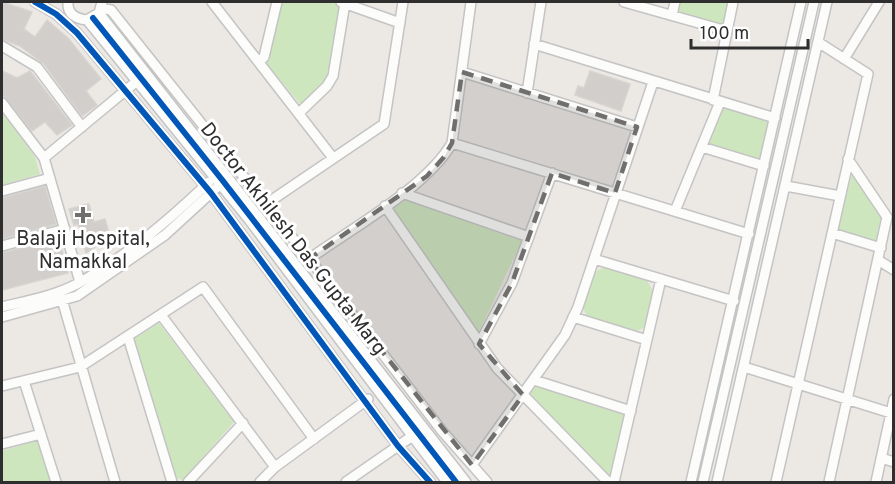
<svg xmlns="http://www.w3.org/2000/svg" width="895" height="484" font-family="Overpass,sans-serif">
<rect width="100%" height="100%" fill="#ece8e4"/>
<!-- green -->
<path fill="#cee6be" d="M281,2H330L340,5L327,75L320,88L301,105L266,63Z
M679,2H728L724,25L676,12Z
M722,107L768,121L759,161L709,145Z
M2,110L35,157L40,174L2,185Z
M852,174L882,219L877,243L838,230Z
M406,200L522,241L477,336L393,208Z
M605,267L646,279L653,291L644,328L634,332L587,318L583,307L594,272Z
M159,323L234,422L183,480L176,478L134,339Z
M536,385L625,415L609,477L528,396Z
M38,440L51,482H2V451Z"/>
<!-- building -->
<path fill="#d1cecb" stroke="#d7d4d0" stroke-width="1.5" d="M2,2L32,12L24,29L35,37L47,20L68,38L101,79L86,91L97,105L82,116L44,64L20,46L2,39Z
M2,71L17,78L30,71L72,125L57,135L45,122L32,131L2,94Z
M590,71L630,84L621,111L575,95L578,86L584,88Z
M45,186L56,224L2,239V198Z
M89,204L94,222L105,219L110,237L86,253L78,224L74,225L69,209Z
M59,238L68,273L2,290V253Z"/>
<g fill="none" stroke-linecap="round" stroke-linejoin="round">
<defs>
<path id="minor" d="M35,2L56,14L77,33L211,193L398,446L430,482
M68,2C67,14 76,19 87,20L99,13L102,2
M212,2L333,158
M341,2L400,23
M624,2L727,31
M101,8L111,10L322,275L442,431L487,482
M99,13L466,482
M672,15L675,2
M87,20L250,221L447,482
M534,44L775,118
M2,46L37,67L82,127
M844,59L879,2
M259,62L264,57L277,2
M462,72L637,127
M527,93L541,2
M713,100L733,2
M2,103L44,158L80,282
M299,113L327,86L333,76L345,3
M452,143L749,234
M702,147L764,166
M44,158L137,81
M786,186L840,196
M2,191L50,178
M402,193L529,237
M266,204L384,124L403,2
M385,206L497,368L608,482
M675,211L720,102
M832,233L881,248
M2,246L65,229
M309,259C352,228 427,187 452,143L471,2
M594,259L734,301
M878,260L894,270
M61,296L115,482
M2,307C27,301 54,296 77,284C126,257 169,220 209,182
M161,315L275,467
M2,317L77,296L165,235L225,180
M573,317L647,340
M128,337L172,482
M479,344L512,283L552,173
M744,367L894,414
M534,380L631,411
M24,381L56,482
M2,386L80,367L203,287L314,439
M2,444L41,434
M881,458L894,462
M472,465L565,335L578,307L653,82
M188,482L243,423
M260,482L275,467L368,399
M346,482L411,437
M614,482L661,279
M691,482L801,2
M703,482L814,2
M717,482L827,2
M776,482L868,74L818,42
M829,482L887,217L848,159
M876,482L894,399"/>
</defs>
<!-- minor casing -->
<use href="#minor" stroke="#c5c4c5" stroke-width="12"/>
<!-- minor -->
<use href="#minor" stroke="#fcfcfb" stroke-width="9"/>
<defs>
<path id="cycleway" d="M35,2L56,14L77,33L211,193L398,446L430,482
M93,18L223,181L456,482"/>
</defs>
<!-- cycleway casing -->
<use href="#cycleway" stroke="#fff" stroke-width="10"/>
<!-- cycleway -->
<use href="#cycleway" stroke="#0057b8" stroke-width="6"/>
</g>
<!-- marked area -->
<path fill="#706f6e" fill-opacity="0.2" stroke="#706f6e" stroke-width="4.5" stroke-dasharray="12 8" stroke-linejoin="round" d="M462,72L637,127L615,193L552,173L512,283L479,344L523,395L472,465L309,259L427,176L444,157L452,143Z"/>
<!-- markers -->
<path fill="#706f6e" stroke="#fff" stroke-width="2" d="M80 206h6v6h6v6h-6v6h-6v-6h-6v-6h6z"/>
<g text-anchor="middle" stroke-width="6" stroke-linejoin="round" paint-order="stroke">
<!-- poi labels -->
<g font-size="20" fill="#2e2e2e" stroke="#fff">
<text x="83" y="245">Balaji Hospital,<tspan x="83" dy="23">Namakkal</tspan></text>
</g>
<!-- street labels -->
<g font-size="20" fill="#2e2e2e" stroke="#fff">
<text transform="translate(294 238) rotate(52)" y="7">Doctor Akhilesh Das Gupta Marg</text>
</g>
</g>
<!-- border -->
<rect width="895" height="484" fill="none" stroke="#2e2e2e" stroke-width="6"/>
<!-- scale -->
<path d="M691 39v9h117v-9" fill="none" stroke="#2e2e2e" stroke-width="3"/>
<text x="700" y="39" font-size="18" fill="#2e2e2e" stroke="#ffffff" stroke-width="4.5" paint-order="stroke">100 m</text>
</svg>
